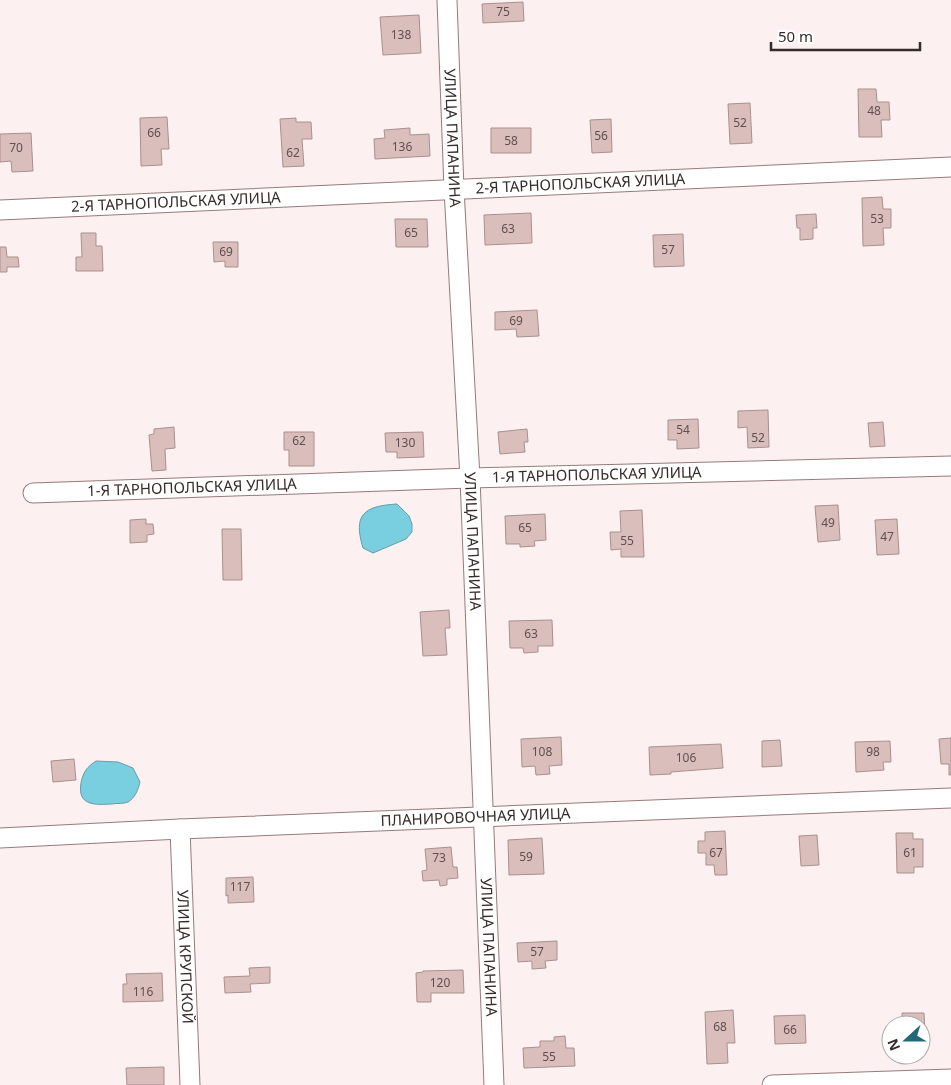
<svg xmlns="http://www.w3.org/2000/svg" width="951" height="1085" font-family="'Noto Sans',sans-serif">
<rect width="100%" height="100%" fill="#fcf1f0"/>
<!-- water -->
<path fill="#79cee0" stroke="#659daa" d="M397,504L409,516L412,524V532L406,539L373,553L363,548C353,515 363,506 397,504Z
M96,761L118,762L133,768L140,782C138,790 135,798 128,802C124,804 117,803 112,804C95,805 77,806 81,783C83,772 87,767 96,761Z"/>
<!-- building -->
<path fill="#dabebc" stroke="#a98f8e" d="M523,2L524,21L483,23L482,4Z
M419,15L421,53L383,55L380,17Z
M858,89H876L877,102H889L890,120H881L882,137H859Z
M750,103L752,143L730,144L728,104Z
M167,117L169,149H161L162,165L141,166L140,118Z
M296,118V122H311L312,139H302L304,166L283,167L280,119Z
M611,119L612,152L592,153L590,120Z
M410,128V135L429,134L430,156L375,159L374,139L385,138L384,130Z
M491,128H531V153H491Z
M31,133L33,171L12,172L11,161L0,162V134Z
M882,197L883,209H891V228H883L884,245L863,246L862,198Z
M531,213L532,243L485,245L484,215Z
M816,214L817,228H813V239L800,240V228H797L796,215Z
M395,219H427L428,247H396Z
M81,233H96V246H102L103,271H76V257H82Z
M683,234L684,266L654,267L653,235Z
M213,242H238V267H225V261L214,262Z
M0,247H6L7,257H18L19,267H7V272H0Z
M537,310L539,336L517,337L516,329L495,330V312Z
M768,410L769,447L748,448L747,427L738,428V411Z
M698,419L699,448L677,449V440H668V420Z
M883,422L885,446L870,447L868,423Z
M174,427L175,448L165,449L166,470L152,471L149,435L154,434V429Z
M527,429L528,442H524L525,452L500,454L498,432Z
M284,432H314V466H289V450H284Z
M423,432L424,457L397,458V452H386L385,433Z
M838,505L840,540L818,542L815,506Z
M642,510L644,557H621V549L611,550L610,532H621L620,511Z
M545,514L546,540L534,541L535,546L520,547V544H506L505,516Z
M146,519V524H153L154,534L147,535V542L130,543V520Z
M897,519L899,554L877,555L875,520Z
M222,529H241L242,580H223Z
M449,610L450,628H445L447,655L423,656L420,612Z
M552,620L553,646H538V652L524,653L523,648H510L509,621Z
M561,737L562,765L549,766L550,774L536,775L535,766L522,767L521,739Z
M951,738V775H949V764H941L939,739Z
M780,740L782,766L762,767V741Z
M890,741L891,762H883L884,770L856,772L855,742Z
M721,744L723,768L671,772V774L650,775L649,747Z
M74,759L76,780L53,782L51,761Z
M725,831L727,875H715L714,865H706V853H698V841H705V832Z
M896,833H913V839H923V867H914V873H897Z
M817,835L819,865L801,866L799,836Z
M542,838L544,874L509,875L508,840Z
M451,847L453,867H457L458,878L447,879V885L440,886L439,880L423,881L422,871L427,870L425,849Z
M253,877L254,902L228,903V895L226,896V878Z
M557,941V960L545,961L546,968L532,969V961L518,962L517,943Z
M270,967V983L250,984L251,992L225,993L224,977L250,976L249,968Z
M463,970L464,993H431V1002H417L416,973L423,972V971Z
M162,973L163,1001L123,1002V984H127L126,974Z
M733,1010L735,1043H727L728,1063L707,1064L705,1012Z
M902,1013H924L926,1052H921V1025H902Z
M805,1015L806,1043L775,1044L774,1016Z
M565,1036L566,1048H574L575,1066L524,1068L523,1048L540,1047V1041H554V1037Z
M164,1067V1085H127L126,1068Z"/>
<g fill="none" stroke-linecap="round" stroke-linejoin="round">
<defs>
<g id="minor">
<path id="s1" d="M447,0L454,189L470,478L494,1085"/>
<path id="s2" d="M0,210L951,167"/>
<path id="s3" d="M33,493L470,478L951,466"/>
<path id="s4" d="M180,829L190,1085"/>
<path id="s5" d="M0,838L180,829L951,798"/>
<path d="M772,1085L951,1079"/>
</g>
</defs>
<!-- minor casing -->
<use href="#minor" stroke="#957b7a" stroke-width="21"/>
<!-- minor -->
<use href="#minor" stroke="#fff" stroke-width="19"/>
</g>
<g text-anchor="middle" stroke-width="5" stroke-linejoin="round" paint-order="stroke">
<!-- number labels -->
<g font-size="12" fill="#5f504f">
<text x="503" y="16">75</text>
<text x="401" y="39">138</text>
<text x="874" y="115">48</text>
<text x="740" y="127">52</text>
<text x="154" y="137">66</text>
<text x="601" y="140">56</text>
<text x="511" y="145">58</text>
<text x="402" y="151">136</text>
<text x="16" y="152">70</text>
<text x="293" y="157">62</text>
<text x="877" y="223">53</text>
<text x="508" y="233">63</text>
<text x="411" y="237">65</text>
<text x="668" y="254">57</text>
<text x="226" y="256">69</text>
<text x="516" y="325">69</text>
<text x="683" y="434">54</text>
<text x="758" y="442">52</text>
<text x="299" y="445">62</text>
<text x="405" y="447">130</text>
<text x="828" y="527">49</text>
<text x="525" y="532">65</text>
<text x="887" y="541">47</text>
<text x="627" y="545">55</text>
<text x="531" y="638">63</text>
<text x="542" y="756">108</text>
<text x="873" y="756">98</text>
<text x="686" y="762">106</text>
<text x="716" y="857">67</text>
<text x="910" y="857">61</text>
<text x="526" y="861">59</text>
<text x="439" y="862">73</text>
<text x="240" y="891">117</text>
<text x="537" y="956">57</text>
<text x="440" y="987">120</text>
<text x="143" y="996">116</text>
<text x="720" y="1031">68</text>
<text x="790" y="1034">66</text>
<text x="549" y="1061">55</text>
</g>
<!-- street labels -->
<g font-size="15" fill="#362b2b" stroke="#fff">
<text dy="5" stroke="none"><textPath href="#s1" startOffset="138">УЛИЦА ПАПАНИНА</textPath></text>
<text dy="5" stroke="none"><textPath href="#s2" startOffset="581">2-Я ТАРНОПОЛЬСКАЯ УЛИЦА</textPath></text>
<text dy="5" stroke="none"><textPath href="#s2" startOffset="176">2-Я ТАРНОПОЛЬСКАЯ УЛИЦА</textPath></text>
<text dy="5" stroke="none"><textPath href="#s3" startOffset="564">1-Я ТАРНОПОЛЬСКАЯ УЛИЦА</textPath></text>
<text dy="5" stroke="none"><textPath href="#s3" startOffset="159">1-Я ТАРНОПОЛЬСКАЯ УЛИЦА</textPath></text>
<text dy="5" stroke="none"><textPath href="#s1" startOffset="542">УЛИЦА ПАПАНИНА</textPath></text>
<text dy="5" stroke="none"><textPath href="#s5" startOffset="476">ПЛАНИРОВОЧНАЯ УЛИЦА</textPath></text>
<text dy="5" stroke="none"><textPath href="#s1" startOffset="948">УЛИЦА ПАПАНИНА</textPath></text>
<text dy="5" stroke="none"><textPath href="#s4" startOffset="128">УЛИЦА КРУПСКОЙ</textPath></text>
</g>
</g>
<!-- north arrow -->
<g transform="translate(906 1040) rotate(249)"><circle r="24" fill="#ffffff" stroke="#afaaaa"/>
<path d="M0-4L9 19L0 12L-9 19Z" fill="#216976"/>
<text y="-8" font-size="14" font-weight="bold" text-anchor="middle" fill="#362b2b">N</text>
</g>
<!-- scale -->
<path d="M771 42v8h149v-8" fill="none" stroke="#362b2b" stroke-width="2.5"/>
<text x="778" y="42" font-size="15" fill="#362b2b" stroke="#ffffff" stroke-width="4" paint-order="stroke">50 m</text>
</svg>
